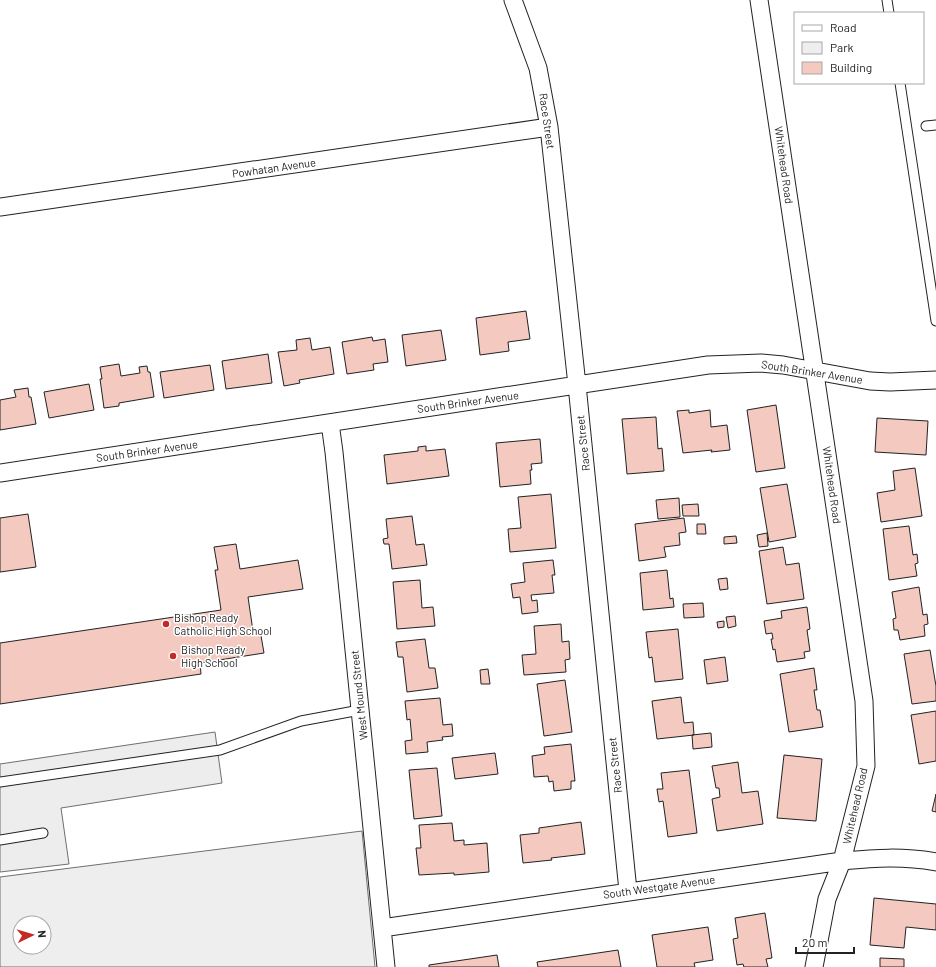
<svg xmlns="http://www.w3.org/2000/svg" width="936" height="967" font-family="Barlow,sans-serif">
<rect width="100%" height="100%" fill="#fff"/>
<!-- green -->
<path fill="#eee" stroke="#6f6f6f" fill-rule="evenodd" d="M362,831L375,967H0V877ZM20,923H44V947H20Z"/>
<!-- parking -->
<path fill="#ededed" stroke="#6f6f6f" d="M215,732L222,783L61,808L69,864L0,872V764Z"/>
<!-- building -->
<path fill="#f3c9c0" stroke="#222" d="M526,311L530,339L508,342L509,351L480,355L476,318Z
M441,330L446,360L406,366L402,335Z
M372,337L373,341L385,339L388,362L373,364L374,370L347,374L342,342Z
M310,338L312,350L330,347L334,374L299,380L300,383L284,386L278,352L297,350L296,340Z
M268,354L272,383L226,389L222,361Z
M119,364L121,376L140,373L139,367L147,366L148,372H150L154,397L119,403V406L104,408L100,379H102L100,367Z
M210,365L214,390L164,398L160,372Z
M89,384L94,410L49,418L44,392Z
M28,388L29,397H31L36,424L0,430V400L16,397L14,390Z
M776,405L785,468L756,472L747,410Z
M689,410V413L710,410L711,427L727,425L730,450L711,452L712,450L683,453L677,411Z
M656,417L658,449L662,448L664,471L627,474L622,419Z
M877,418L928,421L926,455L875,452Z
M540,439L542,463L531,464L532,470H530L531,484L500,487L496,443Z
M426,446V451L445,449L449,476L387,484L384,455L418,451V447Z
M915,468L922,516L881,522L877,493L895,490L893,471Z
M787,484L796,537L769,542L760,488Z
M551,494L556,548L510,552L508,529L521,528L518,497Z
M679,498L680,517L658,519L656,500Z
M698,504L699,516H683L682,505Z
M28,514L36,567L0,572V518Z
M412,516L416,545L424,544L427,565L392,569L389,544H384L383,539L388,538L386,519Z
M684,518L686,532L679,533L680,545L664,547L666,557L639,561L635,524Z
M697,524H705L706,534H697Z
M909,526L913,555L917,554L918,563L915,564L917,576L889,580L883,529Z
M767,533L768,546L759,547L757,535Z
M736,536L737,543L724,544V537Z
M236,544L240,569L298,560L303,589L248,597L253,631L260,630L264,653L200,663L201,674L0,704V643L221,610L215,570H218L214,547Z
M783,547L786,565L799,563L804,599L767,604L759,551Z
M553,560L555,575H552L554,593L531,595L532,601L537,600L538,612L522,614L520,597L513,598L511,584L525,582L523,563Z
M667,570L670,599L673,598L674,607L643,610L640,573Z
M727,578L728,589L720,590L718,579Z
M420,580L422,608L433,607L435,626L397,629L393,582Z
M919,587L923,615L927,614L928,624L924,625L925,636L900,640L898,630H894L893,619L896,618L892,592Z
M703,603L704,617L684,618L683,604Z
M807,607L810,629L807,630L810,651L804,652L805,658L777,662L775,649L773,650L771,639H773L772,633L766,634L764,621L782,618L781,611Z
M735,616L736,626L728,628L726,617Z
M724,621V627L718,628L717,622Z
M561,624L562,642L569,641L570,659L565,660L566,672L524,675L522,655L536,654L534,626Z
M678,629L683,679L655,682L652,657L649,658L646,632Z
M425,639L429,668H435L438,688L407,692L403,657H398L396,642Z
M930,650L936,686V701L912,704L904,654Z
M725,657L728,681L707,684L704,660Z
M814,668L817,690H814L817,710H820L823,727L789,732L780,674Z
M488,669L490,684H481L480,670Z
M565,680L572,732L544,736L537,684Z
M681,697L684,723L693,722L694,735L657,739L652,701Z
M440,698L443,725L452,724L453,736L442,737L443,740L427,742L428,752L406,754L405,741L412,740L410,719L407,720L405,701Z
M936,711V761L919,764L911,715Z
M711,733L712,747L693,749L692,735Z
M571,744L575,781H571V789L554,791L553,781L549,782L548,776L534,777L532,756L545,754L544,747Z
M495,753L498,774L455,779L452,758Z
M784,755L822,759L816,821L777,818Z
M738,762L742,793L758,791L763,824L717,831L712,799L720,797L719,788H716L712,766Z
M437,768L442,816L414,819L409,770Z
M689,770L697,833L668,837L663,801L659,802L657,789H663L661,773Z
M936,794V812L932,811Z
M581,822L585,854L551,858L552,860L523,863L520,835L539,833V828Z
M452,823L454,841L464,840V845L487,843L489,872L454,875V873L419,875L416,848H421L419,825Z
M874,898L936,904V930L906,927L904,948L870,945Z
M765,913L772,958L766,959L768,967H744L743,964L737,965L733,939L738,938L735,918Z
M708,927L713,960L694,963L695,967H657L652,935Z
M618,950L621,967H538L537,962Z
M497,955L499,967H429V965Z
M880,958L904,959V967H880Z"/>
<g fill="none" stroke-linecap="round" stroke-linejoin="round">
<defs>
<path id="lane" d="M887,0L889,13
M900,83L936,321
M926,126L936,125
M0,782L220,750L301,721L360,710
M0,840L43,833"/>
<path id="street" d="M513,0L538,68L549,127L577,385L628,891
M759,0L864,701L866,766L842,861L827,899L814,967
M0,207L549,127
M330,423L334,452L386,967
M0,473L708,365L761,363L783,365L870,381L890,382L936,380
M382,928L842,861C876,858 902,856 936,862"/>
</defs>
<!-- lane casing -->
<use href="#lane" stroke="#222" stroke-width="11"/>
<!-- street casing -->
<use href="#street" stroke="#222" stroke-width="19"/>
<!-- lane -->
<use href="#lane" stroke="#fff" stroke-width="9"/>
<!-- street -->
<use href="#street" stroke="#fff" stroke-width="17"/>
</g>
<!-- markers -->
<g fill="#c62828" stroke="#fff" stroke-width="1.5">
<circle cx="166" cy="624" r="4"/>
<circle cx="173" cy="656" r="4"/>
</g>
<g text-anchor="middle" stroke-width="3" stroke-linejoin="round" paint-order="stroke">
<!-- street labels -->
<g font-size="11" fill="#222" stroke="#fff">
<text transform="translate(547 121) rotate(82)" y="4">Race Street</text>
<text transform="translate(784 165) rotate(82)" y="4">Whitehead Road</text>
<text transform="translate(274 168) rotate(-8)" y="4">Powhatan Avenue</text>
<text transform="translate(812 372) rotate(9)" y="4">South Brinker Avenue</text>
<text transform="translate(468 402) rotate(-8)" y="4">South Brinker Avenue</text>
<text transform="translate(583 443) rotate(-96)" y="4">Race Street</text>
<text transform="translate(147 451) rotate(-8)" y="4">South Brinker Avenue</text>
<text transform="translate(832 485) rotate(82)" y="4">Whitehead Road</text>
<text transform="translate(359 695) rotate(-96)" y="4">West Mound Street</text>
<text transform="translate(615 765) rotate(-96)" y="4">Race Street</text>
<text transform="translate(855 806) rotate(-77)" y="4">Whitehead Road</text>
<text transform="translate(659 887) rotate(-8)" y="4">South Westgate Avenue</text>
</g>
<!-- poi labels -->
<g font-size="11" fill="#222" stroke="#fff" text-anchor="start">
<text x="174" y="622">Bishop Ready<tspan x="174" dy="13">Catholic High School</tspan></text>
<text x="181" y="654">Bishop Ready<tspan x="181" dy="13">High School</tspan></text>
</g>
</g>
<!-- legend -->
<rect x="794" y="12" width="130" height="72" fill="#ffffff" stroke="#a7a7a7"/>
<rect x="802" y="25" width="20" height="6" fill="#ffffff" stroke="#a7a7a7"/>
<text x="830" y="32" font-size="12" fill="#222222">Road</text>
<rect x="802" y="42" width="20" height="12" fill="#eeeeee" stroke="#a7a7a7"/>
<text x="830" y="52" font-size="12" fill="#222222">Park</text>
<rect x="802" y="62" width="20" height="12" fill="#f3c9c0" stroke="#a7a7a7"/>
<text x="830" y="72" font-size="12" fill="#222222">Building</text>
<!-- north arrow -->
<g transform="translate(32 935) rotate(85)"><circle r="19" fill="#ffffff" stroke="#a7a7a7"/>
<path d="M0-3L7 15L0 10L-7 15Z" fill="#c62828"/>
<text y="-6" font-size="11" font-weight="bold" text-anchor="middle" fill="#222222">N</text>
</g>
<!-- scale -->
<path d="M796 947v6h58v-6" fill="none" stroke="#222222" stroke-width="2"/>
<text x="802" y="947" font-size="12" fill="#222222" stroke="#ffffff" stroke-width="3" paint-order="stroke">20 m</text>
</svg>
